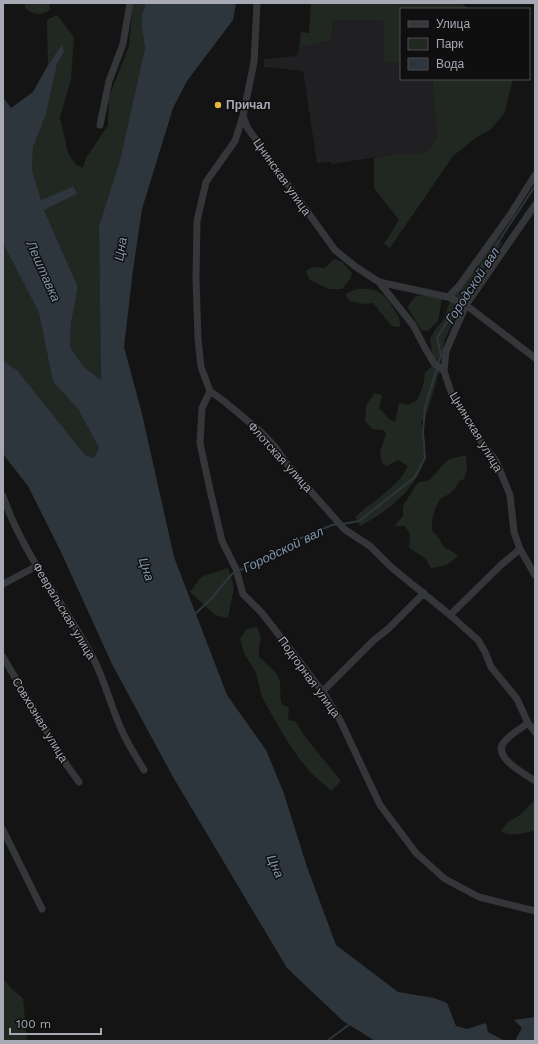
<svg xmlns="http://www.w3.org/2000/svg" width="538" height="1044" font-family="'Work Sans',sans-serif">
<rect width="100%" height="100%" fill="#141415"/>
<!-- built -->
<path fill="#202022" d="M333,20H383L384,62H401V79H432L437,135L431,149L420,154H396L332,164L330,162L317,163L303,71L264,67V59L296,56L298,54L299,48L331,40Z"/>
<!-- green -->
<path fill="#212822" d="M27,3H49L50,10C39,16 34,15 25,8V4Z
M133,3H146L142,14V28L145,48L120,160L99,226L101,380L83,366L70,347L71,323L78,287L44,210L77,194L75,186L41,200L32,170L33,147L46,114L57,64L64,52L61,45L48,65L47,20L57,15L74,37L71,79L60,117L68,153L76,165L83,168L86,158L108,125L109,97L129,46Z
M311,3H461L469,9H401V62H384L383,20H333L331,40L299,48L301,32L309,33Z
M432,79H513L504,114L491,129L474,139L453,156L390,248L384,244L399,220L374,188V158L396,154H420L431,149L437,135Z
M497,239L502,243L497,251L486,266L479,279L469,290L459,309L444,341L443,357L436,360L432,352L430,339L435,330L443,320L451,299Z
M3,243L39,313L53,382L78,409L99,448L94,458L85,455L17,370L3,361Z
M334,259L342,262L352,273L350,279L342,289H328L309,279L306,271L313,267L325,268Z
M357,289C377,288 383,292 394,309C398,315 400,319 400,327L392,326C385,319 380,311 373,303L363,304L350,301L345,294Z
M424,295L442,299L438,321L428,331L421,330L407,307L416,296Z
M433,365L439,368V372L427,413L421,422C423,432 426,444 425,453C422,485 387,512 360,526L355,517C373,500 397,489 408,466L398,460L387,466L382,463L380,451L386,434L383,430L372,429L365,421L366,406L374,393L382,395L379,408L389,419L395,422L399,403L408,405L417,400L423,386L425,373Z
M466,455L467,469L464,479L459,481C455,490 451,494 441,498C434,508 431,519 432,531L439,538L444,547L458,555C451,564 444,567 431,568L425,558L409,548L410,534L405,526H394L403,516V506C409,498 412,489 419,482C434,483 437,468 448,460C452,457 460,457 466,455Z
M228,568L234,587L228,618L215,615L190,592L201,577Z
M257,627L261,638L259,647V657C266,663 278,672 280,682C281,691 279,695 282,705L289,707L288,720L295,721L306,738L341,781L331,791L312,774L298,757L284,736L262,697L256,673L244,653L240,639L247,629Z
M535,800V830C524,834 511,837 501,831L508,822L520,815Z
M3,978L12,989L23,998L27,1041H3Z"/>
<!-- water -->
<path fill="#2e363d" d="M146,3H236L233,20L187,81L173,108L142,209L133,270L124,347L142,414L174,557L227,695L266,750L283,791L307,867L336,945L398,992L434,998L447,1003L456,1026L467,1029L486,1023L488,1032L505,1041H375L343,1021L287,968L173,777L112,664L61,552L28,486L3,454V361L17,370L85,455L94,458L99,448L78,409L53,382L39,313L3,243V97L11,108L33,92L48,65L62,44L64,52L57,64L46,114L33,147L32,170L41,200L74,186L77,194L44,210L78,287L71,323L70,347L83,366L101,380L99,226L120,160L145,48L142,28V14Z
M535,1017V1041H515L522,1028L514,1020Z"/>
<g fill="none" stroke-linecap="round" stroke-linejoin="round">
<!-- stream -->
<path stroke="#2e363d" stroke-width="2" d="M460,300L535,186
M438,363L441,356L437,338L458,304
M343,524L359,521L415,477L425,458L423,432L425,407L437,368
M194,615L211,599L232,574L270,556L301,538L332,525L338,524
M327,1041L350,1024"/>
<!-- street -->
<path stroke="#35363a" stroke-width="7" d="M257,3L254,62L243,116L235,141L206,182L197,221L196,279L198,339L201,367L210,391L225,402L261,432L276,448L286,463L344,529L370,546L391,567L450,615L478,640L485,652L491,667L517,699L528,723L535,732
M243,116L247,127L278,171L335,250L356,267L379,282L413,325L425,348L434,363L444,371L451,392L474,432L496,461L510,495L514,532L520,549L535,575
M100,125L109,81L123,44L130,3
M379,282L448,297L466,305L535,358
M448,297L459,286L510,215L535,175
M444,371L446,351L466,305L535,205
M210,391L202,408L200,443L210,490L222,541L236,569L243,594L262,613L296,657L325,695L340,720L380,805L416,853L445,879L479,897L535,911
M3,496C23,555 63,602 92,656C105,680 111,708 123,733C129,746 137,758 144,770
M3,584L37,566
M450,615L501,565L520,549
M3,657L66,764L79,782
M322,692L374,640L388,629L424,593
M528,723C520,729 511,734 505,741C490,756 525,774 535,781
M3,830L42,909"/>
</g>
<!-- markers -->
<circle fill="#e2b53f" stroke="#0f0f10" stroke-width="1.5" cx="218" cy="105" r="4"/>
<g text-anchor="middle" stroke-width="3" stroke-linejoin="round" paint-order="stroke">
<!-- poi labels -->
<g font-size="12" font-weight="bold" fill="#a7aab5" stroke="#0f0f10" text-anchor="start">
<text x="226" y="109">Причал</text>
</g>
<!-- street labels -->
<g font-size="12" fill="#a7aab5" stroke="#0f0f10">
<text transform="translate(282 177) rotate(55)" y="4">Цнинская улица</text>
<text transform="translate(476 432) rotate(59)" y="4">Цнинская улица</text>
<text transform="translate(280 457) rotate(48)" y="4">Флотская улица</text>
<text transform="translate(64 611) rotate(59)" y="4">Февральская улица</text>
<text transform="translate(309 677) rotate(54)" y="4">Подгорная улица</text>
<text transform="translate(40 720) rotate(59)" y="4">Совхозная улица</text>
</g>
<!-- water labels -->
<g font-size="13" font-style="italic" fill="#8096ad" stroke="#0f0f10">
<text transform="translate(120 249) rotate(-81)" y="5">Цна</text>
<text transform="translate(44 271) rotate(66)" y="5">Лештавка</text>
<text transform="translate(472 285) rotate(-57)" y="5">Городской вал</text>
<text transform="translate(283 549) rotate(-26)" y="5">Городской вал</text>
<text transform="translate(147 569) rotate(72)" y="5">Цна</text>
<text transform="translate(276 866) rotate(66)" y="5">Цна</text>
</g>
</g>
<!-- border -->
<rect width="538" height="1044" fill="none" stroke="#a7aab5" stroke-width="8"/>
<!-- legend -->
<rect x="400" y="8" width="130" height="72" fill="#0f0f10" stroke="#4c4d52"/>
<rect x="408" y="21" width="20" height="6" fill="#35363a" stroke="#4c4d52"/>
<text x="436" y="28" font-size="12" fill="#a7aab5">Улица</text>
<rect x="408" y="38" width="20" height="12" fill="#212822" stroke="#4c4d52"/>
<text x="436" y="48" font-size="12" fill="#a7aab5">Парк</text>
<rect x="408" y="58" width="20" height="12" fill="#2e363d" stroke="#4c4d52"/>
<text x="436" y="68" font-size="12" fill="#a7aab5">Вода</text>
<!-- scale -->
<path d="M10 1028v6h91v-6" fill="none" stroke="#a7aab5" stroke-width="2"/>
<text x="16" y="1028" font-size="12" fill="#a7aab5" stroke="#0f0f10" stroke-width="3" paint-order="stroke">100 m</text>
</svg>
